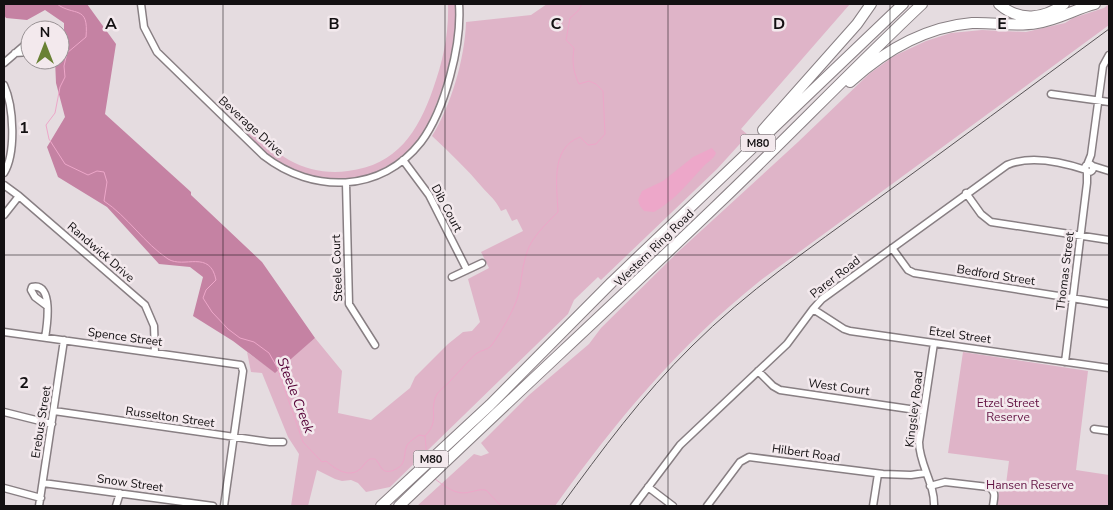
<svg xmlns="http://www.w3.org/2000/svg" width="1113" height="510" font-family="'Nunito Sans',sans-serif">
<rect width="100%" height="100%" fill="#e5dce0"/>
<!-- green -->
<path fill="#dfb4c8" d="M448,4H456C456,37 451,66 439,97C435,107 431,118 426,128C409,157 378,177 345,179C323,181 299,175 280,163C267,155 256,144 245,133L249,125C261,137 274,151 289,160C307,170 328,174 348,171C397,165 418,132 433,89C443,61 449,34 448,4Z
M547,4H850L741,129L748,135L717,169L601,280L598,277L574,300L568,314L390,487L366,492L358,483L351,480L342,481L335,479L317,470L308,506H291L299,454L288,437L262,373L251,372L247,352L275,372L315,338L342,371L338,413L371,420L410,388L415,377L448,344L463,332L472,331L480,322L468,279L489,268L481,252L523,231L517,219L512,221L506,209L501,211C496,200 490,196 482,187C467,169 450,153 432,136C451,106 465,58 466,22L531,15Z
M1109,4V25L761,280C677,347 617,420 555,506H417L474,454L481,456L489,453L481,443L529,395L589,344L601,328L679,251L798,142L869,74L894,56L926,41L951,33L982,30L1026,32L1065,23L1073,18L1104,8Z
M963,352L1088,371L1076,470L1109,475V506H997L1000,484H1006L1009,461L948,453Z"/>
<!-- forest -->
<path fill="#c582a3" d="M4,4H87L116,44L105,114L191,192V195L262,262L315,338L275,373L233,341L193,316L203,277L190,267L159,264L107,207L58,177L47,147L65,117L56,83L55,60H60V43L64,37V23L45,10L27,20L6,18L4,15Z"/>
<!-- water -->
<path fill="#eda7c9" d="M712,148L716,153C714,159 707,162 703,167C688,183 674,201 654,212L644,211L640,206L638,200L642,191L663,181L693,157Z"/>
<g fill="none" stroke-linecap="round" stroke-linejoin="round">
<!-- stream -->
<path stroke="#eda7c9" stroke-width="1" d="M57,4C74,17 89,4 86,37L67,53L64,66L65,77L60,87L55,113L46,125L49,139L65,164L88,175L97,171L104,172L107,182L104,201C128,217 144,243 168,259C184,269 210,249 216,280L206,290L203,298L212,312L228,329L240,338L254,342L269,353L277,367L303,442L322,462L326,461C335,469 351,480 362,467C365,464 366,461 370,459H375C379,462 380,469 385,471C389,472 393,471 396,469C407,464 403,454 407,445C410,441 415,438 419,435L425,436L427,457
M425,436C441,420 428,411 437,394C439,391 443,388 445,386C455,377 469,359 477,353C482,350 487,350 491,346C500,334 514,310 518,296C522,280 522,263 529,247C535,234 548,222 558,212C557,186 550,148 580,137L588,145L596,144L605,134L603,91L596,84L589,81L579,84C573,72 572,61 574,48L566,40L570,18L578,11L582,4
M434,478C444,486 456,496 470,492C476,491 479,489 486,490L501,506"/>
<defs>
<path id="minor" d="M141,4L144,27L157,52L264,156C313,194 381,193 421,142C445,110 462,44 459,4
M15,53L30,52
M4,63L26,44L30,43
M4,85C14,107 16,153 4,173
M1051,94L1109,102
M403,160L429,195L467,270
M1085 168a4 4 0 1 1 8 0a4 4 0 1 1-8 0Z
M1087,165L1091,155L1103,66L1109,55
M1093,166L1109,171
M346,183L349,304L375,345
M4,185L19,196L145,305L154,326L155,353
M966,193L981,214L991,222L1109,240
M4,215L19,196
M892,248L908,270L914,273L1109,304
M452,277L482,263
M813,309L844,329L850,331L1109,368
M4,332L241,365L243,371L224,506
M45,338C47,326 54,282 32,287L31,290L35,297L47,306
M1065,362L1087,183V171
M758,371L773,386L780,390L923,411
M54,411L270,442H283
M4,412L52,424
M1094,429L1109,431
M43,483L213,506
M930,486L945,482L988,487C997,491 994,498 993,506
M648,487L673,506
M4,488L41,498
M39,506L64,340
M116,506L120,493
M634,506L680,445L787,344L813,309L822,299L1007,165C1030,155 1062,162 1086,170
M707,506L740,462L749,457L883,474L911,475L925,473
M873,506L878,474
M934,506C935,484 919,464 919,442L934,343"/>
<path id="highway" d="M999,4C1019,22 1044,19 1064,4
M850,82C884,51 925,27 972,23C993,22 1015,27 1037,23C1058,20 1075,9 1095,4
M763,130L857,24L871,4
M381,506L490,405L612,282L903,4
M399,506C504,405 612,306 717,205C786,139 852,70 922,4"/>
</defs>
<!-- minor casing -->
<use href="#minor" stroke="#887f83" stroke-width="9"/>
<!-- highway casing -->
<use href="#highway" stroke="#887f83" stroke-width="12"/>
<!-- minor -->
<use href="#minor" stroke="#fff" stroke-width="6"/>
<!-- highway -->
<use href="#highway" stroke="#fff" stroke-width="10"/>
<!-- rail -->
<path stroke="#595457" stroke-width="1" d="M561,506C602,450 642,395 692,346C746,292 810,248 872,203C951,146 1030,87 1109,29"/>
</g>
<!-- grid -->
<path fill="none" stroke="#131012" stroke-width="1" stroke-opacity="0.55" d="M223,4V506M445,4V506M668,4V506M890,4V506M4,255H1109"/>
<g text-anchor="middle" stroke-width="5" stroke-linejoin="round" paint-order="stroke">
<!-- shield labels -->
<g fill="#f3e9ed" stroke="#565154" stroke-width="1">
<rect x="740.5" y="134.5" width="35" height="17" rx="4"/>
<rect x="413.5" y="450.5" width="35" height="17" rx="4"/>
</g>
<g font-size="11" font-weight="bold" fill="#131012">
<text x="758" y="147">M80</text>
<text x="431" y="463">M80</text>
</g>
<!-- street labels -->
<g font-size="12" fill="#131012" stroke="#f3e9ed">
<text transform="translate(251 126) rotate(42)" y="4">Beverage Drive</text>
<text transform="translate(447 208) rotate(62)" y="4">Dib Court</text>
<text transform="translate(654 248) rotate(-44)" y="4">Western Ring Road</text>
<text transform="translate(101 252) rotate(41)" y="4">Randwick Drive</text>
<text transform="translate(337 268) rotate(-92)" y="4">Steele Court</text>
<text transform="translate(1065 271) rotate(-83)" y="4">Thomas Street</text>
<text transform="translate(996 275) rotate(9)" y="4">Bedford Street</text>
<text transform="translate(835 277) rotate(-38)" y="4">Parer Road</text>
<text transform="translate(960 335) rotate(8)" y="4">Etzel Street</text>
<text transform="translate(125 337) rotate(8)" y="4">Spence Street</text>
<text transform="translate(839 387) rotate(8)" y="4">West Court</text>
<text transform="translate(914 409) rotate(-83)" y="4">Kingsley Road</text>
<text transform="translate(170 417) rotate(8)" y="4">Russelton Street</text>
<text transform="translate(41 422) rotate(-81)" y="4">Erebus Street</text>
<text transform="translate(806 453) rotate(8)" y="4">Hilbert Road</text>
<text transform="translate(130 483) rotate(8)" y="4">Snow Street</text>
</g>
<!-- park labels -->
<g font-size="12" fill="#631343" stroke="#f3e9ed">
<text x="1008" y="407">Etzel Street<tspan x="1008" dy="14">Reserve</tspan></text>
<text x="1030" y="489">Hansen Reserve</text>
</g>
<!-- water labels -->
<g font-size="14" font-style="italic" fill="#550237" stroke="#f3e9ed">
<text transform="translate(296 395) rotate(69)" y="5">Steele Creek</text>
</g>
</g>
<g font-size="16" text-anchor="middle" font-weight="bold" fill="#131012" stroke="#f3e9ed" stroke-width="5" stroke-linejoin="round" paint-order="stroke">
<text x="111" y="29">A</text>
<text x="334" y="29">B</text>
<text x="556" y="29">C</text>
<text x="779" y="29">D</text>
<text x="1002" y="29">E</text>
<text x="24" y="133">1</text>
<text x="24" y="388">2</text>
</g>
<!-- border -->
<rect width="1113" height="510" fill="none" stroke="#131012" stroke-width="10"/>
<!-- north arrow -->
<g transform="translate(45 45)"><circle r="24" fill="#f3e9ed" stroke="#999295"/>
<path d="M0-4L9 19L0 12L-9 19Z" fill="#698134"/>
<text y="-8" font-size="14" font-weight="bold" text-anchor="middle" fill="#131012">N</text>
</g>
</svg>
